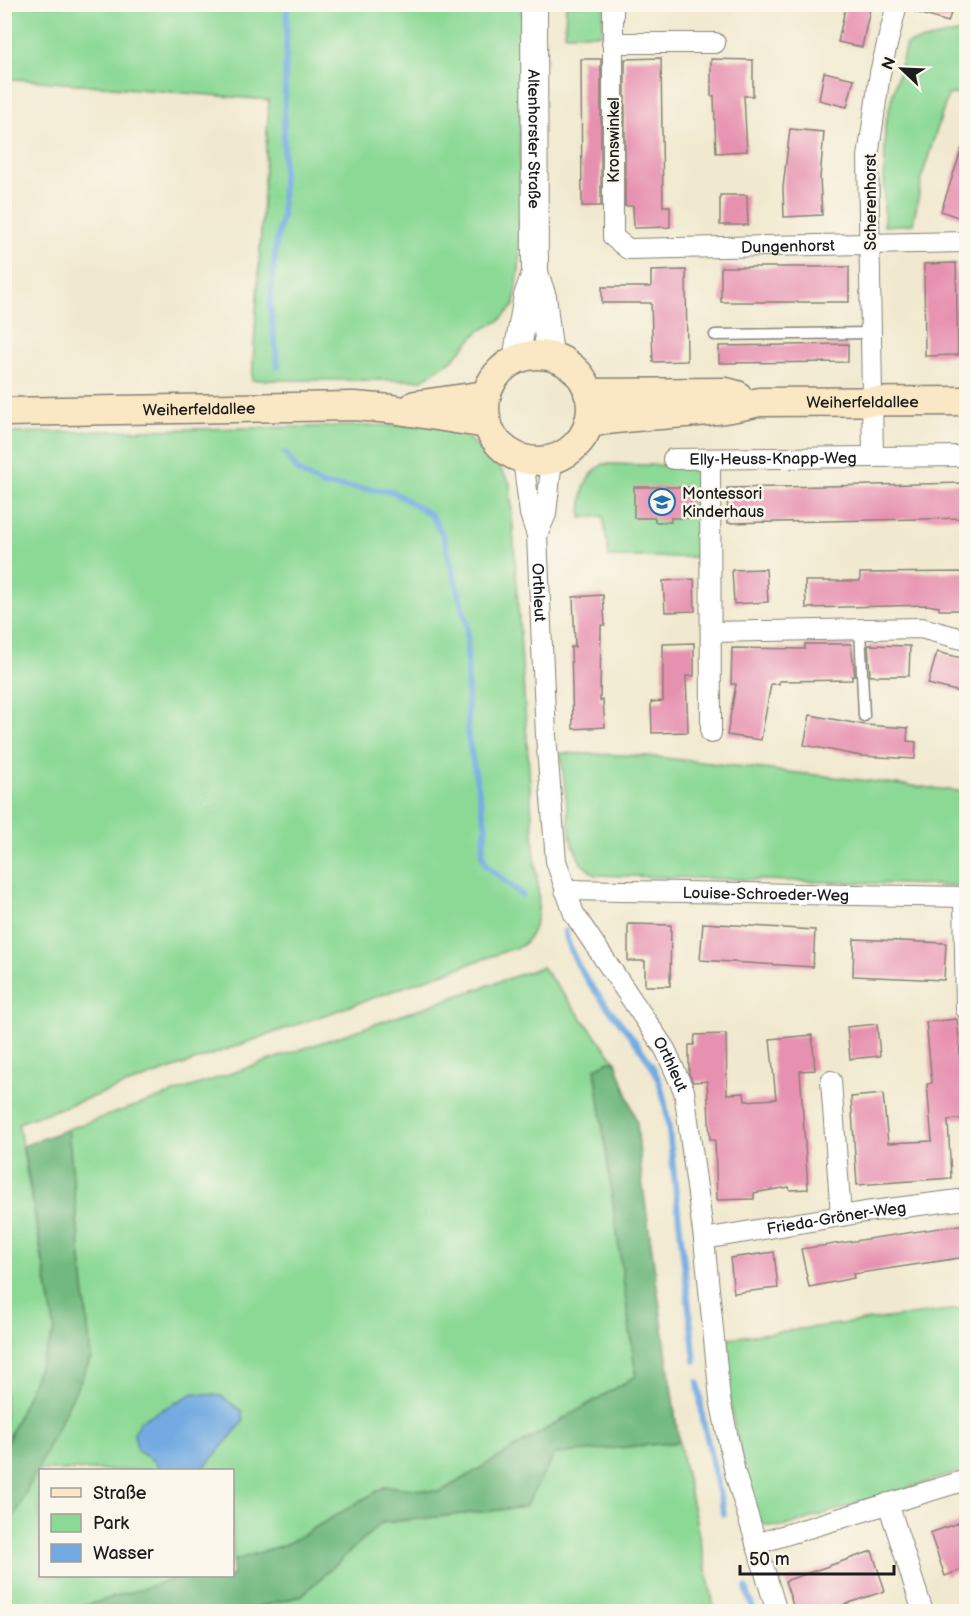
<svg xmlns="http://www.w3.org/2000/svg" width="971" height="1616" font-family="'Balsamiq Sans',sans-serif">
<rect width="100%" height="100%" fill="#fbf7ec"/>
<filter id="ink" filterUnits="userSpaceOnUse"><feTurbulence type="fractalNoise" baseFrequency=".0167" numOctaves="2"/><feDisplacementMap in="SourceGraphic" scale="12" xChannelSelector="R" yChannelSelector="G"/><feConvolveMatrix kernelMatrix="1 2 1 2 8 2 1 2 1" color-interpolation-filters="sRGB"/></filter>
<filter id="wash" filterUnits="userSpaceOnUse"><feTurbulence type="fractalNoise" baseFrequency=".008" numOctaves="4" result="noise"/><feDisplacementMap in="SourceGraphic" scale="24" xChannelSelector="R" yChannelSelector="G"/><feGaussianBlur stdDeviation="1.35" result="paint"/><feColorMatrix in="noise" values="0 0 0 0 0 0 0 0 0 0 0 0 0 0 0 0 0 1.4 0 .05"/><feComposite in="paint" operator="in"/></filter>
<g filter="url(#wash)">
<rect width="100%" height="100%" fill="#f1e9cf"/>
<!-- green -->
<path fill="#8cd996" stroke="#547a59" stroke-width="1.5" d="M4,5H522L519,269L514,306L499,321L479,331L452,360L422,380H252L269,100L5,78Z
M566,5H604L602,34H565Z
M966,31V92L948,95L923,173L913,224L884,226L885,125L906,44Z
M449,424L493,458L510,483L535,862C539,890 544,922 523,945L18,1123L55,1330L5,1447V433Z
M603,464L700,466L701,557H609L603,516L581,518C583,492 580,481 603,464Z
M561,753L647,756L966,792V886L595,875L581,863L571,840Z
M542,967L616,1062L610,1061L595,1068L636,1376L440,1492L386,1486L287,1544L233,1561L232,1470H40V1576H185L67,1611H5L4,1536L91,1358L68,1129Z
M966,1308V1470L782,1527L766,1525L753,1514L730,1405L721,1339Z
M679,1442L715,1611L241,1612L301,1596L381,1523L525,1507L554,1454Z"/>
<!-- forest -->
<path fill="#71b97f" stroke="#466a4e" stroke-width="1.5" d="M610,1061L616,1062L637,1123L642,1180L679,1442L555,1454L525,1507L381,1523L301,1596L241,1611H67L185,1576H232L233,1561L287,1544L386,1486L440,1492L636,1376L595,1068Z
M68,1129L91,1358L5,1536V1447L55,1330L23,1146Z"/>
<!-- water -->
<path fill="#72aae1" stroke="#47637e" stroke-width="1.5" d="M194,1393L221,1396L242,1411L243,1422L202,1470H161L154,1461L138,1451L134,1434L140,1421Z"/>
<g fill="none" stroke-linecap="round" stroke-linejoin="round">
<!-- stream -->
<path stroke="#72aae1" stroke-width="6" d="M278,367L270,305L276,245L282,216L287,4
M285,453L299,472L322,485L392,491L431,515L443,535L467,625L468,737L486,827L482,854L486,865L522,895
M565,931C576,984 627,1021 653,1068C662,1084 665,1103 668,1122L695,1361
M698,1382L703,1420L724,1514
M746,1588L754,1612"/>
</g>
<g id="blocks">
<!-- building -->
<path fill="#e791b0" d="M846,4H871L862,47L838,42Z
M909,4H954L948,22L908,10Z
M661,58L663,206H670V227L634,228L633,206H625V59Z
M581,59H601V206H582Z
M711,59L753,60V96H744L747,151L716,153L714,96H711Z
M824,72L854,79L847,107L819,100Z
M790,129L824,132L820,178L822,215L784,217L783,187Z
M963,145L966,146V220L941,211Z
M720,195H747L748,225H720Z
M956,263L958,355L925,356L924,264Z
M721,267H849V302H721Z
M686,270L687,361L653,362L651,303H602V287H651V271Z
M848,344V362L719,363V346Z
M966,483V518L728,523L727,488Z
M634,487H691V518H671V522H655V518H634Z
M766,569L768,602L734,604L732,570Z
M966,572V610H939V607L927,605L806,608L805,581H860V573Z
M694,579L695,611L665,612L663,581Z
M603,595L605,625H601L600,701L603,700L605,727L573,729L571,647H575L573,597Z
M694,643V676H686L688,732L652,733L651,702L663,701V644Z
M805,644H851L855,676H852V680L779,681V684H771L761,740L727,735L736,684H731L732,648L805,649Z
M868,645L910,646L909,676H870Z
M937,652L966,659L964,693L928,684Z
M810,715L865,725L908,728L907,741L916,742L915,759L861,756L804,745Z
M703,923L815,930L813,967L700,960Z
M628,924L671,925L670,986H645V961H628Z
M854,939L946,943L944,980L853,976Z
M957,1019L966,1118L948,1120L951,1178L857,1185L851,1097L883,1094L888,1143L932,1141L927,1084L932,1083L926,1022Z
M877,1024L880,1056L850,1059L847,1027Z
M726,1034L727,1094L744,1093L745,1101L776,1099L770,1039L812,1035L815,1070L800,1071L808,1189L790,1190L789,1187L754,1193V1199L717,1200L715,1140H710L707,1081L693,1082L689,1074V1045H694L695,1035Z
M966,1224V1257L853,1274L854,1278L809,1287L801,1249Z
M774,1252L778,1288L734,1293L730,1258Z
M966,1520V1568L945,1576L930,1533Z
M872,1551L885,1591L824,1611H795L785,1581Z"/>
</g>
</g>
<g filter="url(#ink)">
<use href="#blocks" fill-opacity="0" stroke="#868276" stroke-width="1.5"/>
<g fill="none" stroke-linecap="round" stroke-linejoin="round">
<defs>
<path id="service" d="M715,335L871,333
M860,629L864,716"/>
<g id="minor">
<path id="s1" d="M613,4V237L628,249L966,242"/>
<path d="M612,43H715"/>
<path d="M873,456L868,157L880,73L897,4"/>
<path id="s2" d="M523,459L530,514L537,535L546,735L556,861L574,914L665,1049L684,1091L704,1239L720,1399L735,1473L777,1612"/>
<path id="s3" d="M673,459L966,456"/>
<path d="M710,459L711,733"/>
<path d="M537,535L546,514L552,459"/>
<path d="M711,632L921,628L966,640"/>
<path id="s4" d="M565,890L966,897"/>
<path d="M964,897L966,1009"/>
<path d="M831,1081L841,1216"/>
<path id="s5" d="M704,1239L865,1212L966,1199"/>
<path d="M888,1503L923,1612"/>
<path d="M756,1544L966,1480"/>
</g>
<g id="tertiary">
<path id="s6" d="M534,4L535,273L543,297L550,356"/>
<path d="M516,360L527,296L534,276"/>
</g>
<g id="secondary">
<circle cx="538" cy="408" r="53"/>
<path d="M588,393L726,392L737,395"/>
<path d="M415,405L486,395"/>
<path id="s7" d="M4,412L354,406L392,409L487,424"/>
<path id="s8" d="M588,423C645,412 703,417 759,402L966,401"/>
</g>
</defs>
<!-- service casing -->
<use href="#service" stroke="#868276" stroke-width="13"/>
<!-- minor casing -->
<use href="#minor" stroke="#868276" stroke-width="22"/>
<!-- tertiary casing -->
<use href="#tertiary" stroke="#868276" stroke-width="28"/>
<!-- secondary casing -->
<use href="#secondary" stroke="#868276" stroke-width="31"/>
<!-- service -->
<use href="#service" stroke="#fff" stroke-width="10"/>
<!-- minor -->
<use href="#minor" stroke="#fff" stroke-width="20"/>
<!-- tertiary -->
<use href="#tertiary" stroke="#fff" stroke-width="26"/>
<!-- secondary -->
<use href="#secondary" stroke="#fae7c3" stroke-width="28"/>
</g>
</g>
<!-- icons -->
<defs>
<symbol id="school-ring" viewBox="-11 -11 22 22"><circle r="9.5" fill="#fbf7ec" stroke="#1f6fb2" stroke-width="1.5"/><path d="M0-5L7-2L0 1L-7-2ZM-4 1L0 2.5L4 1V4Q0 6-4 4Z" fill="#1f6fb2"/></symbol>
</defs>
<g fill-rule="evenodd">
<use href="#school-ring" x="647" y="487" width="30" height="30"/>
</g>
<g text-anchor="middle" stroke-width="5" stroke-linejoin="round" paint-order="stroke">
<!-- street labels -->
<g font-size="16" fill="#1c1c1c" stroke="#fbf7ec">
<text dy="6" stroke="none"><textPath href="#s6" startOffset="135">Altenhorster Straße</textPath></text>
<text transform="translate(613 140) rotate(-90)" y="6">Kronswinkel</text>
<text transform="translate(870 202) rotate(-90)" y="6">Scherenhorst</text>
<text dy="6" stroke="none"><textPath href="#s1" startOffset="412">Dungenhorst</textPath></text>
<text dy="6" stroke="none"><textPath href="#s8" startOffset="276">Weiherfeldallee</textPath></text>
<text dy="6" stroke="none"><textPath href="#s7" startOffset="195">Weiherfeldallee</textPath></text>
<text dy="6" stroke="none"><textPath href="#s3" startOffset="100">Elly-Heuss-Knapp-Weg</textPath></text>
<text dy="6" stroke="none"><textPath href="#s2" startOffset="135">Orthleut</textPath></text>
<text dy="6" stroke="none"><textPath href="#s4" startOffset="201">Louise-Schroeder-Weg</textPath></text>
<text dy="6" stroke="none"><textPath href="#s2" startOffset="639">Orthleut</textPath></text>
<text dy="6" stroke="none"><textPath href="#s5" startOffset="134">Frieda-Gröner-Weg</textPath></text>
</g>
<!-- poi labels -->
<g font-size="16" fill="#1c1c1c" stroke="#fbf7ec" text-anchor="start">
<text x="682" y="499">Montessori<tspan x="682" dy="18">Kinderhaus</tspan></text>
</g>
</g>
<!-- margin -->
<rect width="971" height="1616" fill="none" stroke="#fbf7ec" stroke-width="24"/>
<!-- legend -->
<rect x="39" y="1469" width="195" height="108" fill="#fbf7ec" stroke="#a29f99" stroke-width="1.5"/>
<rect x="51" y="1488" width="30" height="9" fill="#fae7c3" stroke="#a29f99" stroke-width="1.5"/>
<text x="93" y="1499" font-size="18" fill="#1c1c1c">Straße</text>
<rect x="51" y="1514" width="30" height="18" fill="#8cd996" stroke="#a29f99" stroke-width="1.5"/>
<text x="93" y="1529" font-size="18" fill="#1c1c1c">Park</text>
<rect x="51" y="1544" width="30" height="18" fill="#72aae1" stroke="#a29f99" stroke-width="1.5"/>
<text x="93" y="1559" font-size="18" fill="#1c1c1c">Wasser</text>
<!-- north arrow -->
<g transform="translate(902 69) rotate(293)" stroke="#fbf7ec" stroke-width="4.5" paint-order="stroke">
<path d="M0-4.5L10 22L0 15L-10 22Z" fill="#1c1c1c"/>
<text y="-9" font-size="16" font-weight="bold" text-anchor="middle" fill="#1c1c1c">N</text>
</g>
<!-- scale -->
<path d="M740 1565v9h154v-9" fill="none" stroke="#1c1c1c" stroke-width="3"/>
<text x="749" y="1565" font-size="18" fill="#1c1c1c" stroke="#fbf7ec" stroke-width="4.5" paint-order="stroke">50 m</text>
</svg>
